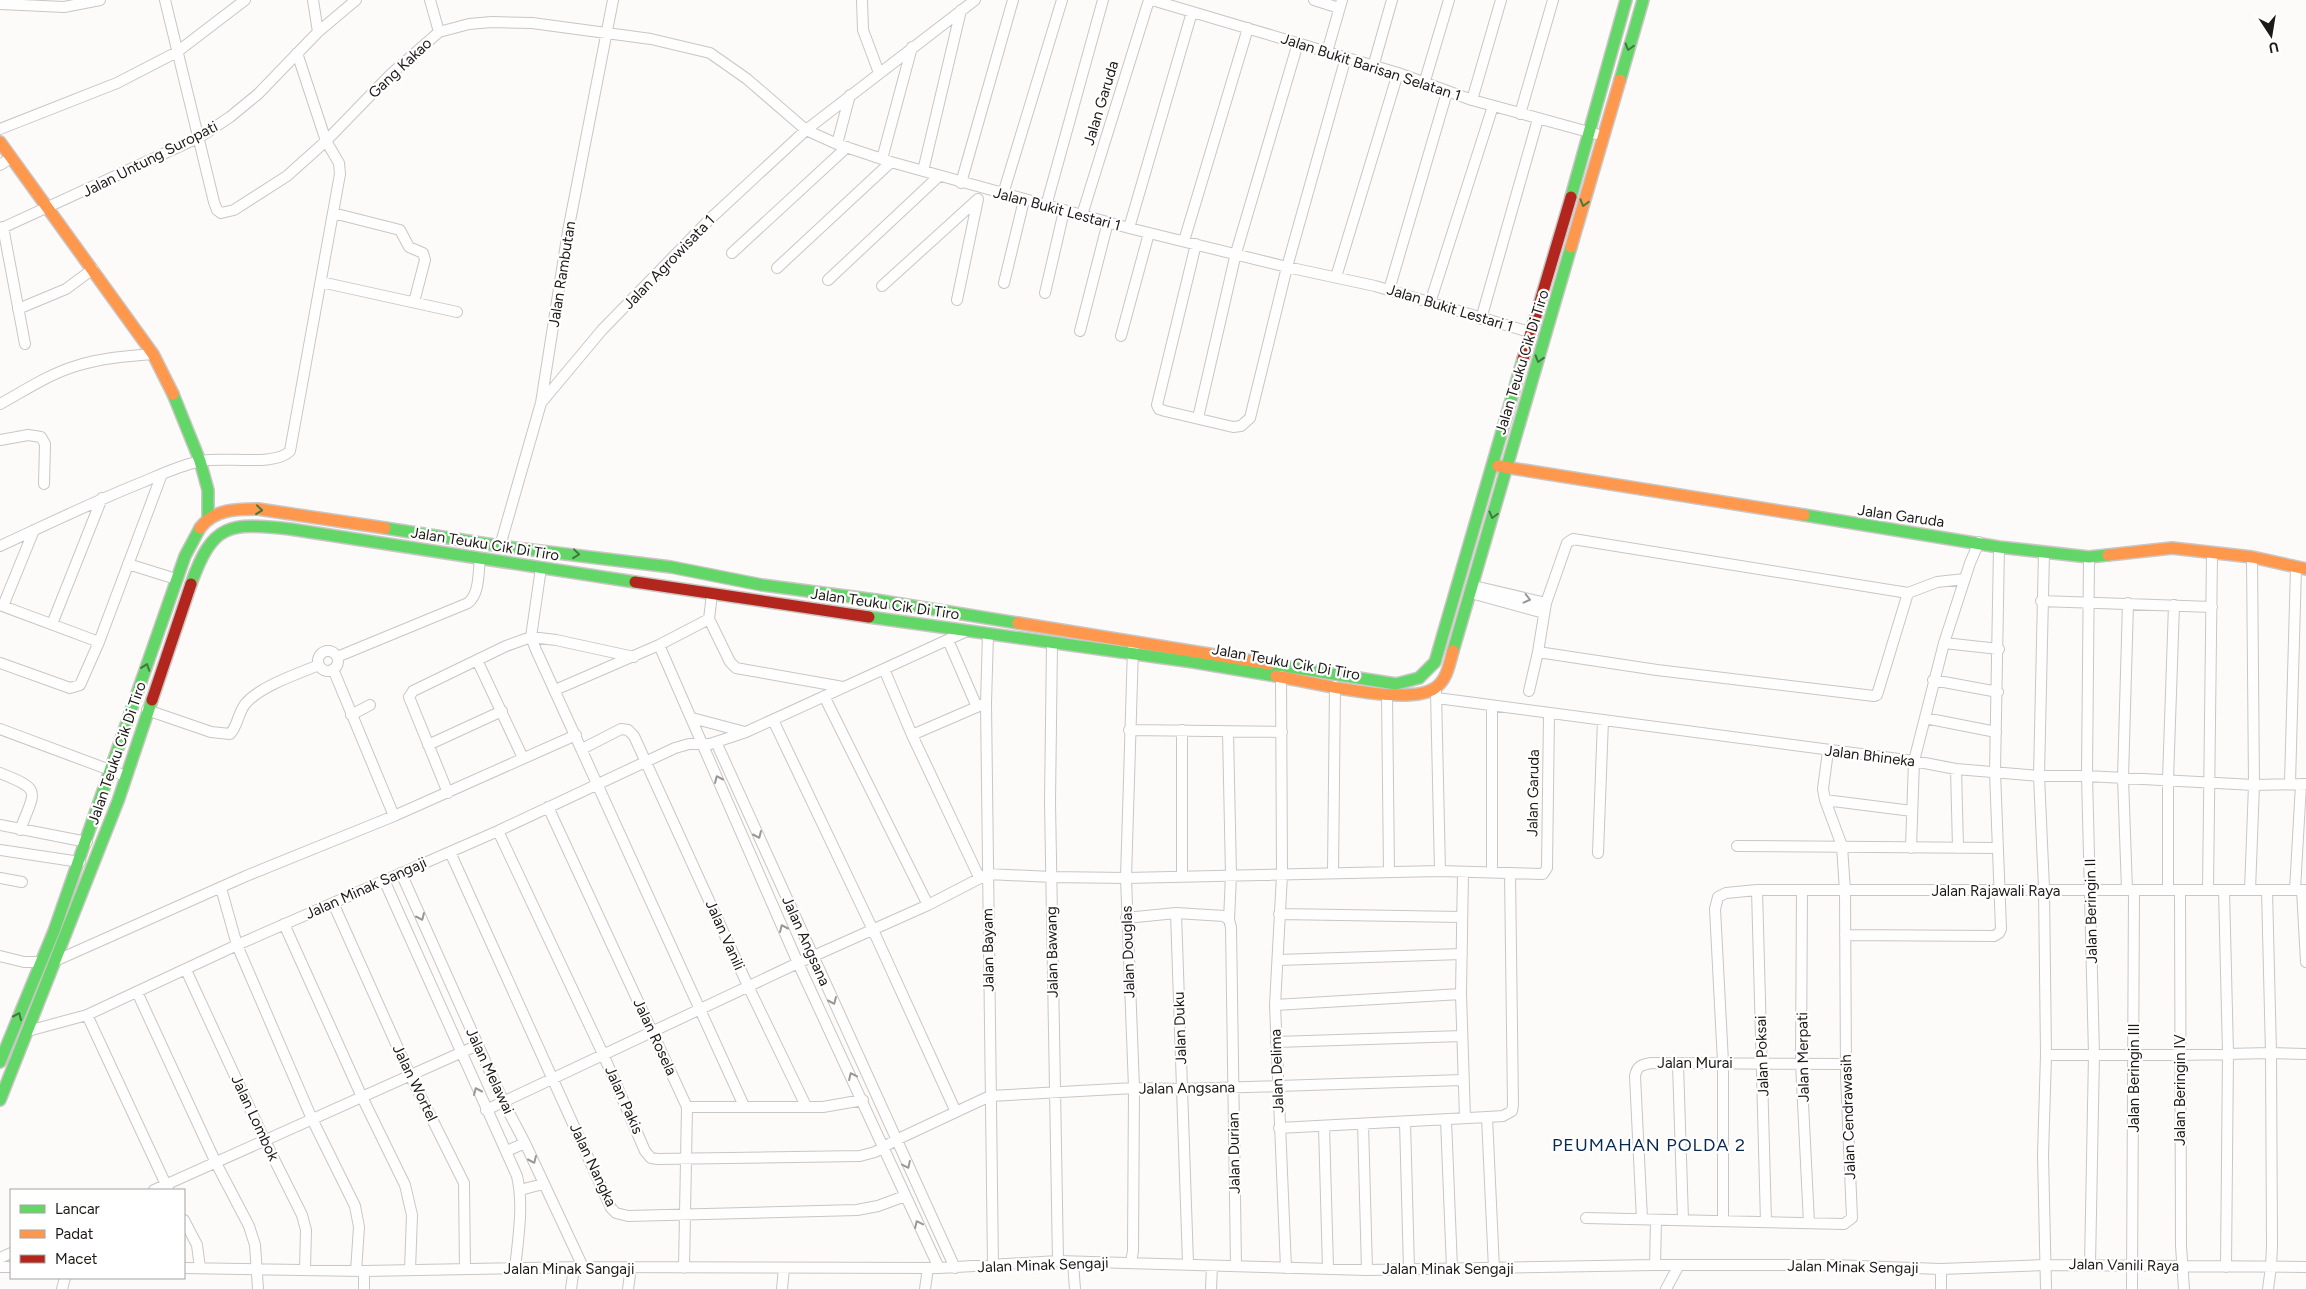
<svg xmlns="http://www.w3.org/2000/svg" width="2306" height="1289" font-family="Figtree,sans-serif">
<rect width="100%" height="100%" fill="#fdfbf9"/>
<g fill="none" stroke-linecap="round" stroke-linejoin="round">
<defs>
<path id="street" d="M165,0L214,202L217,210L221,213L234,210L287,176L326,141L391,74L439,32L469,24L492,22L532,23L651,39L710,53L747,79L806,130L837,144L891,162L1129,228L1287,267L1375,286L1533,333
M313,0L318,32
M430,0L439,32
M862,0L863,30L879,73
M1152,0L1398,73L1472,100L1596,134
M1314,0L1339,8
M0,4L64,7L100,0
M1327,52L1342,0
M1373,67L1392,0
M1424,84L1449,0
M1472,100L1501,0
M1520,114L1553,0
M0,129L117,83L177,52L245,0
M837,144L850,95
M882,159L912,47
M0,165L11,158
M923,171L961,10
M961,183L1013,0
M1003,194L1062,0
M1046,206L1103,0
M333,213L400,230L409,247L423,253L425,260L414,302
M1082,215L1149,0
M3,227L25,344
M1129,228L1192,12
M0,229L200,137L230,117L258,94L318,32L356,0
M1184,241L1248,28
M1196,244L1157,405L1159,409L1165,411L1233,427L1241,426L1250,418L1287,267L1346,57
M732,253L847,147
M777,268L891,162
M1336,277L1398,73
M828,280L939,176
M321,282L457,312
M1004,283L1024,200
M882,286L978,199
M1389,290L1447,92
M1045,293L1064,211
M957,300L978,199
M1430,303L1493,106
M18,309L66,289L93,269
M1481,319L1538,119
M1080,331L1108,222
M1121,336L1149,233
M541,403L602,330L711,218L806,130L975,0
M0,404C24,391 49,374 76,366C101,358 127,356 153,354
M1198,418L1236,253L1298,43
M0,440L28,435L41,437L45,444L44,484
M0,546C48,524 95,501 143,482C162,474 181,465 201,461C224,456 275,467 290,451L340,174L339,163L326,141L297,53
M500,546L541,403L568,231L613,0
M2044,552L2039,776L2044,888L2046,1055L2043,1155L2046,1289
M2089,557L2087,776L2094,1054L2090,1265
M128,564L176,579
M541,568L531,637L536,650L744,1106
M1474,586L1546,603
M1471,593L1544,613
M1908,593L1877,695L1874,696L1657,670L1538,652L1546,603L1567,543L1573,539L1908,593L1937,582L1965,579
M2041,601L2212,607
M0,605L99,642
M3,606L34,530
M709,619L730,662L736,668L843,687
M52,624L102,498
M988,634L986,703L993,1266
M948,640L977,707
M1052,643L1050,802L1058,1261
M1944,643L1999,649
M659,645L798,963L939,1268
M318 661a10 10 0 1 1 20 0a10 10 0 1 1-20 0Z
M337,657L468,603C480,593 478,573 480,559
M477,660L523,758
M0,663L70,688L80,685L99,642L162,474
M333,669L394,816
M884,669L912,735L979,877
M1281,671L1282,875L1275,1005L1286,1268
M1933,680L1998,692
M555,690L659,645L709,619L712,594
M1529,691L1538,652
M1436,692L1440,871
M1387,695L1389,872
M824,696L928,905
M1437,698L1914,761L1956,769L2039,776H2087L2254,785L2306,784
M147,710L211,732L230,734C238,726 238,712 246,703C261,686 297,674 319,665
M351,715L370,705
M692,718L745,732
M1925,718L1996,732
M773,720L873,930L956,1112
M0,729L126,776
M1129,730L1282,732
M1182,730V876
M1228,732L1231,875L1229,920L1231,927L1236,1265
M912,735L986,703
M716,742L955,1268
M428,745L502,711
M582,749L621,729L628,730L634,736L748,986L806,1106
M1956,769L1958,848
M0,773C43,790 35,790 20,830
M2290,783L2296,567
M448,793L409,697L413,691L506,646L531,637L556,640L634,657
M1825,800L1912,811
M548,807L687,1107H823L863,1100
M0,825L87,842
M498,831L603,1054L645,1151L651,1158L658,1159L860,1156L875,1152L896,1140L990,1096L1134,1088L1183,1089L1463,1080
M1737,846L1998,848
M1911,848L1914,761L1944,643L1970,563L1979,542
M0,850L80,862
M450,852L611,1208L616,1213L628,1216L857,1210L878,1206L905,1196
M1598,853L1603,720
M1463,872L1461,994L1465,1118
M1492,872V706
M401,873L503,1101L525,1143L583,1267
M1333,873L1335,686
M0,878L22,882
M384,880L517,1176C524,1206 518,1238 515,1269
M221,888L237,945L312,1119L355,1206L359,1227L356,1271
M1757,890L1766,1222
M1802,890L1801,1063L1809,1223
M2127,890L2123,778L2128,603
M2168,890V780L2174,605
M2180,890L2181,1246L2184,1289
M2208,890L2212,553
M2224,890L2228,1053L2226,1267
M2250,890L2254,785L2252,557
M2267,890L2271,1053L2272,1246L2271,1267L2268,1289
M2295,890L2301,784
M2302,890L2306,962
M333,903L410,1075L464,1183L465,1269
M1176,913L1188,1263
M1279,914L1462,917
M1126,918L1176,913L1224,916L1229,920
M284,924L362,1097L405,1185L412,1215L410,1270
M1845,935L1994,936L1999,933L2001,929L1995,772L1999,547
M0,956L24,962H41
M1278,960L1462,954
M55,961L246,876L394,816L576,735
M186,970L265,1141L302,1215L306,1230L305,1269
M137,992L216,1163L249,1226L255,1245L258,1289
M1275,1005L1461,994
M87,1015L168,1189
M28,1031L87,1015L237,945L498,831L675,748L689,744H710L746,732L967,631
M1276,1042L1462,1036
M2046,1055H2180L2271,1053L2306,1054
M1678,1064L1683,1220
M486,1110L798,963L928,905L988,874L1051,877L1126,878L1440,871L1543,874L1547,868L1549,714
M1487,1117L1494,1269
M1446,1120L1452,1268
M1405,1122L1409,1269
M1363,1124L1367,1270
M1324,1127L1328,1268
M1279,1128L1487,1117L1503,1116L1512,1111L1513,1105L1510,873
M507,1151L525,1143
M154,1190L478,1045
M520,1190L543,1184
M1586,1218L1844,1224L1852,1218L1846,1076L1845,891L1842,846L1825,800L1823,789L1828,751
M1642,1219L1635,1076C1637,1066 1641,1065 1651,1063L1846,1064
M184,1220L197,1245L200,1268
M1723,1221V1062L1715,909L1718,897L1726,893L1757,890H2306
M0,1258L11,1253
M1131,1262L1133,1251L1134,1088L1126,878L1133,648
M1073,1263L1075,1289
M1655,1265L1656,1220
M0,1267H11
M184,1268L364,1271L583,1267L939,1268L1058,1261L1367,1270L1655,1265H1832L1941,1269L2045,1265L2306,1267
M684,1268L687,1107
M62,1289L65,1278
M364,1289V1271
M571,1289L574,1268
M628,1289L631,1268
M782,1289L784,1268
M925,1289L928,1268
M1211,1289L1212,1266
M1666,1289L1679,1265
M1941,1289V1269
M2132,1289L2134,890"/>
<path id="fast" d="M1620,80L1643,0
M1571,197L1626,0
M173,394L200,461L208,490V518
M1804,515L1999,547L2089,557L2108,555
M385,528L500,546L671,567L762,585L876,600L1018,623
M191,584C213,522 229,523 290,529L635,582
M869,617L1193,662L1276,676
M1453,651L1571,247
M1270,664L1396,684L1419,678L1435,662L1523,359
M0,1062L54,931L185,556L200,528
M0,1100L118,801L152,700"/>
<path id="slow" d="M0,142L153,354L173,394
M1571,247L1620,80
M1498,466L1804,515
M200,528C214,509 236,509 258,509L385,528
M2108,555L2172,548L2252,557L2306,569
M1018,623L1270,664
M1276,676C1310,682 1409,707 1435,688C1447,680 1449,665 1453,651"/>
<path id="jam" d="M1523,359L1571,197
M635,582L869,617
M152,700L191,584"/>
</defs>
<!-- street casing -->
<use href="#street" stroke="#c9c6c4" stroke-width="12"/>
<!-- fast casing -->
<use href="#fast" stroke="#c9c6c4" stroke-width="14"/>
<!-- slow casing -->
<use href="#slow" stroke="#c9c6c4" stroke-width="14"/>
<!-- jam casing -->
<use href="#jam" stroke="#c9c6c4" stroke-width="14"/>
<!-- street -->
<use href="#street" stroke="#fffefe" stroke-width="10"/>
<!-- fast -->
<use href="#fast" stroke="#63d668" stroke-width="11"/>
<!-- slow -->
<use href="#slow" stroke="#ff974d" stroke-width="11"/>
<!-- jam -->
<use href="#jam" stroke="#b3261e" stroke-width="11"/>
</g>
<!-- one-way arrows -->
<defs><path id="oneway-chevron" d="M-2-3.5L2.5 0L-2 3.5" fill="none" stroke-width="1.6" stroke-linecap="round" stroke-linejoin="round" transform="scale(1.25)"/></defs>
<g stroke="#407840">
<use href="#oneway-chevron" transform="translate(1629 47) rotate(106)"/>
<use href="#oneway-chevron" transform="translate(1584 203) rotate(106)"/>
<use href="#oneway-chevron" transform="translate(1539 359) rotate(107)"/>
<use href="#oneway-chevron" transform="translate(259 510) rotate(6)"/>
<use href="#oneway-chevron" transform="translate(1493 515) rotate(105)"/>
<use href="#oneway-chevron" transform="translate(576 554) rotate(6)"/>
<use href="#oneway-chevron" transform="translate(146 667) rotate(-71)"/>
<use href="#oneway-chevron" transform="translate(18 1016) rotate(-66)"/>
</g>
<g stroke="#999796">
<use href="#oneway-chevron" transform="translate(1527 599) rotate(14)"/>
<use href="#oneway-chevron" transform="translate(718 779) rotate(-114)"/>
<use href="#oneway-chevron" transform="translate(758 835) rotate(66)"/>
<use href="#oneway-chevron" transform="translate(421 917) rotate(66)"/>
<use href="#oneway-chevron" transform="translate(783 928) rotate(-114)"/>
<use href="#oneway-chevron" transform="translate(833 1001) rotate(66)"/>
<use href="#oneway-chevron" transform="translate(852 1076) rotate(-115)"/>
<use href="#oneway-chevron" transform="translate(477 1091) rotate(-114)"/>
<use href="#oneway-chevron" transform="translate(533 1160) rotate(66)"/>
<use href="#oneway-chevron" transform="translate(907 1165) rotate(65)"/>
<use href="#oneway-chevron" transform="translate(918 1224) rotate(-115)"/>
</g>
<g text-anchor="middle" stroke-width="4.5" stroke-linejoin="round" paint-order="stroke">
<!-- street labels -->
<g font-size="15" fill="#1d1917" stroke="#fff">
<text transform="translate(1371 67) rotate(18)" y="5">Jalan Bukit Barisan Selatan 1</text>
<text transform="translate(400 68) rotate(-43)" y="5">Gang Kakao</text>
<text transform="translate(1101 103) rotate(-73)" y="5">Jalan Garuda</text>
<text transform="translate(150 159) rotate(-27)" y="5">Jalan Untung Suropati</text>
<text transform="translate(1057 209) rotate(15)" y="5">Jalan Bukit Lestari 1</text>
<text transform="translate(669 262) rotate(-46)" y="5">Jalan Agrowisata 1</text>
<text transform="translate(562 274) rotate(-81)" y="5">Jalan Rambutan</text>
<text transform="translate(1450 308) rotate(17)" y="5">Jalan Bukit Lestari 1</text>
<text transform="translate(1522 362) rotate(-73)" y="5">Jalan Teuku Cik Di Tiro</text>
<text transform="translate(1901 516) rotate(8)" y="5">Jalan Garuda</text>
<text transform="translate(485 544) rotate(9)" y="5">Jalan Teuku Cik Di Tiro</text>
<text transform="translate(885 604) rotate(8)" y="5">Jalan Teuku Cik Di Tiro</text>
<text transform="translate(1286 662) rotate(10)" y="5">Jalan Teuku Cik Di Tiro</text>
<text transform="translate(117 753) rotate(-71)" y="5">Jalan Teuku Cik Di Tiro</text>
<text transform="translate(1870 756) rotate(7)" y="5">Jalan Bhineka</text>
<text transform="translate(1533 793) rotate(-89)" y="5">Jalan Garuda</text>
<text transform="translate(366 888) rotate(-24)" y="5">Jalan Minak Sangaji</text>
<text x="1996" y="896">Jalan Rajawali Raya</text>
<text transform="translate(2091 911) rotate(-91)" y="5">Jalan Beringin II</text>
<text transform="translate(725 935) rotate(66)" y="5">Jalan Vanili</text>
<text transform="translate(806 941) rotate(66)" y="5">Jalan Angsana</text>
<text transform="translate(988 950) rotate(-91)" y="5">Jalan Bayam</text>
<text transform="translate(1052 952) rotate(-91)" y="5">Jalan Bawang</text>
<text transform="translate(1128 952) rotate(-92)" y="5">Jalan Douglas</text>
<text transform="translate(1180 1028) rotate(-92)" y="5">Jalan Duku</text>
<text transform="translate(655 1037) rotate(65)" y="5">Jalan Rosela</text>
<text transform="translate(1762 1056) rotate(-92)" y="5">Jalan Poksai</text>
<text transform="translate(1803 1057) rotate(-91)" y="5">Jalan Merpati</text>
<text x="1695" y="1068">Jalan Murai</text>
<text transform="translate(490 1071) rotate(65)" y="5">Jalan Melawai</text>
<text transform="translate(1277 1071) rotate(-92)" y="5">Jalan Delima</text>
<text transform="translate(2134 1078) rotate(-90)" y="5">Jalan Beringin III</text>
<text transform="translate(415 1083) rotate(64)" y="5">Jalan Wortel</text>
<text transform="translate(1187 1088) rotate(-1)" y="5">Jalan Angsana</text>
<text transform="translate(2180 1090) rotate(-90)" y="5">Jalan Beringin IV</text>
<text transform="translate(624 1100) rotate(66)" y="5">Jalan Pakis</text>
<text transform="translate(1848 1117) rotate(-92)" y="5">Jalan Cendrawasih</text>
<text transform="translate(255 1118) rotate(65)" y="5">Jalan Lombok</text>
<text transform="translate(1234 1153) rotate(-91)" y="5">Jalan Durian</text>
<text transform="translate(593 1165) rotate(65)" y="5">Jalan Nangka</text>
<text transform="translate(1043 1265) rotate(-2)" y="5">Jalan Minak Sengaji</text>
<text transform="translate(2124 1265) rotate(1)" y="5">Jalan Vanili Raya</text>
<text transform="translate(1853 1267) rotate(1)" y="5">Jalan Minak Sengaji</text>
<text x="569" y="1274">Jalan Minak Sangaji</text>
<text x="1448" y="1274">Jalan Minak Sengaji</text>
</g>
<!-- quarter labels -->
<g font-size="18" letter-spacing="1" fill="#082950" stroke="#fff">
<text x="1649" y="1151">PEUMAHAN POLDA 2</text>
</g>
</g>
<!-- legend -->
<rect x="10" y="1189" width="175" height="90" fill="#ffffff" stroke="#a5a3a2"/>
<rect x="20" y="1205" width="25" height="8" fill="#63d668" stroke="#a5a3a2"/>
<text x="55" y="1214" font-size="15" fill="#1d1917">Lancar</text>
<rect x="20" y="1230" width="25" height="8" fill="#ff974d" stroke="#a5a3a2"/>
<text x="55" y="1239" font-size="15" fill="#1d1917">Padat</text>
<rect x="20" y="1255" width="25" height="8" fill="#b3261e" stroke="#a5a3a2"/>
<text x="55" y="1264" font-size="15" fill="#1d1917">Macet</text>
<!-- north arrow -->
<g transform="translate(2271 35) rotate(168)" stroke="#ffffff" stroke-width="4" paint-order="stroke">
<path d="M0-4L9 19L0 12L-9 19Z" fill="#1d1917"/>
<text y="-8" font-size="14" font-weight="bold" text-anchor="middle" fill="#1d1917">U</text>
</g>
</svg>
